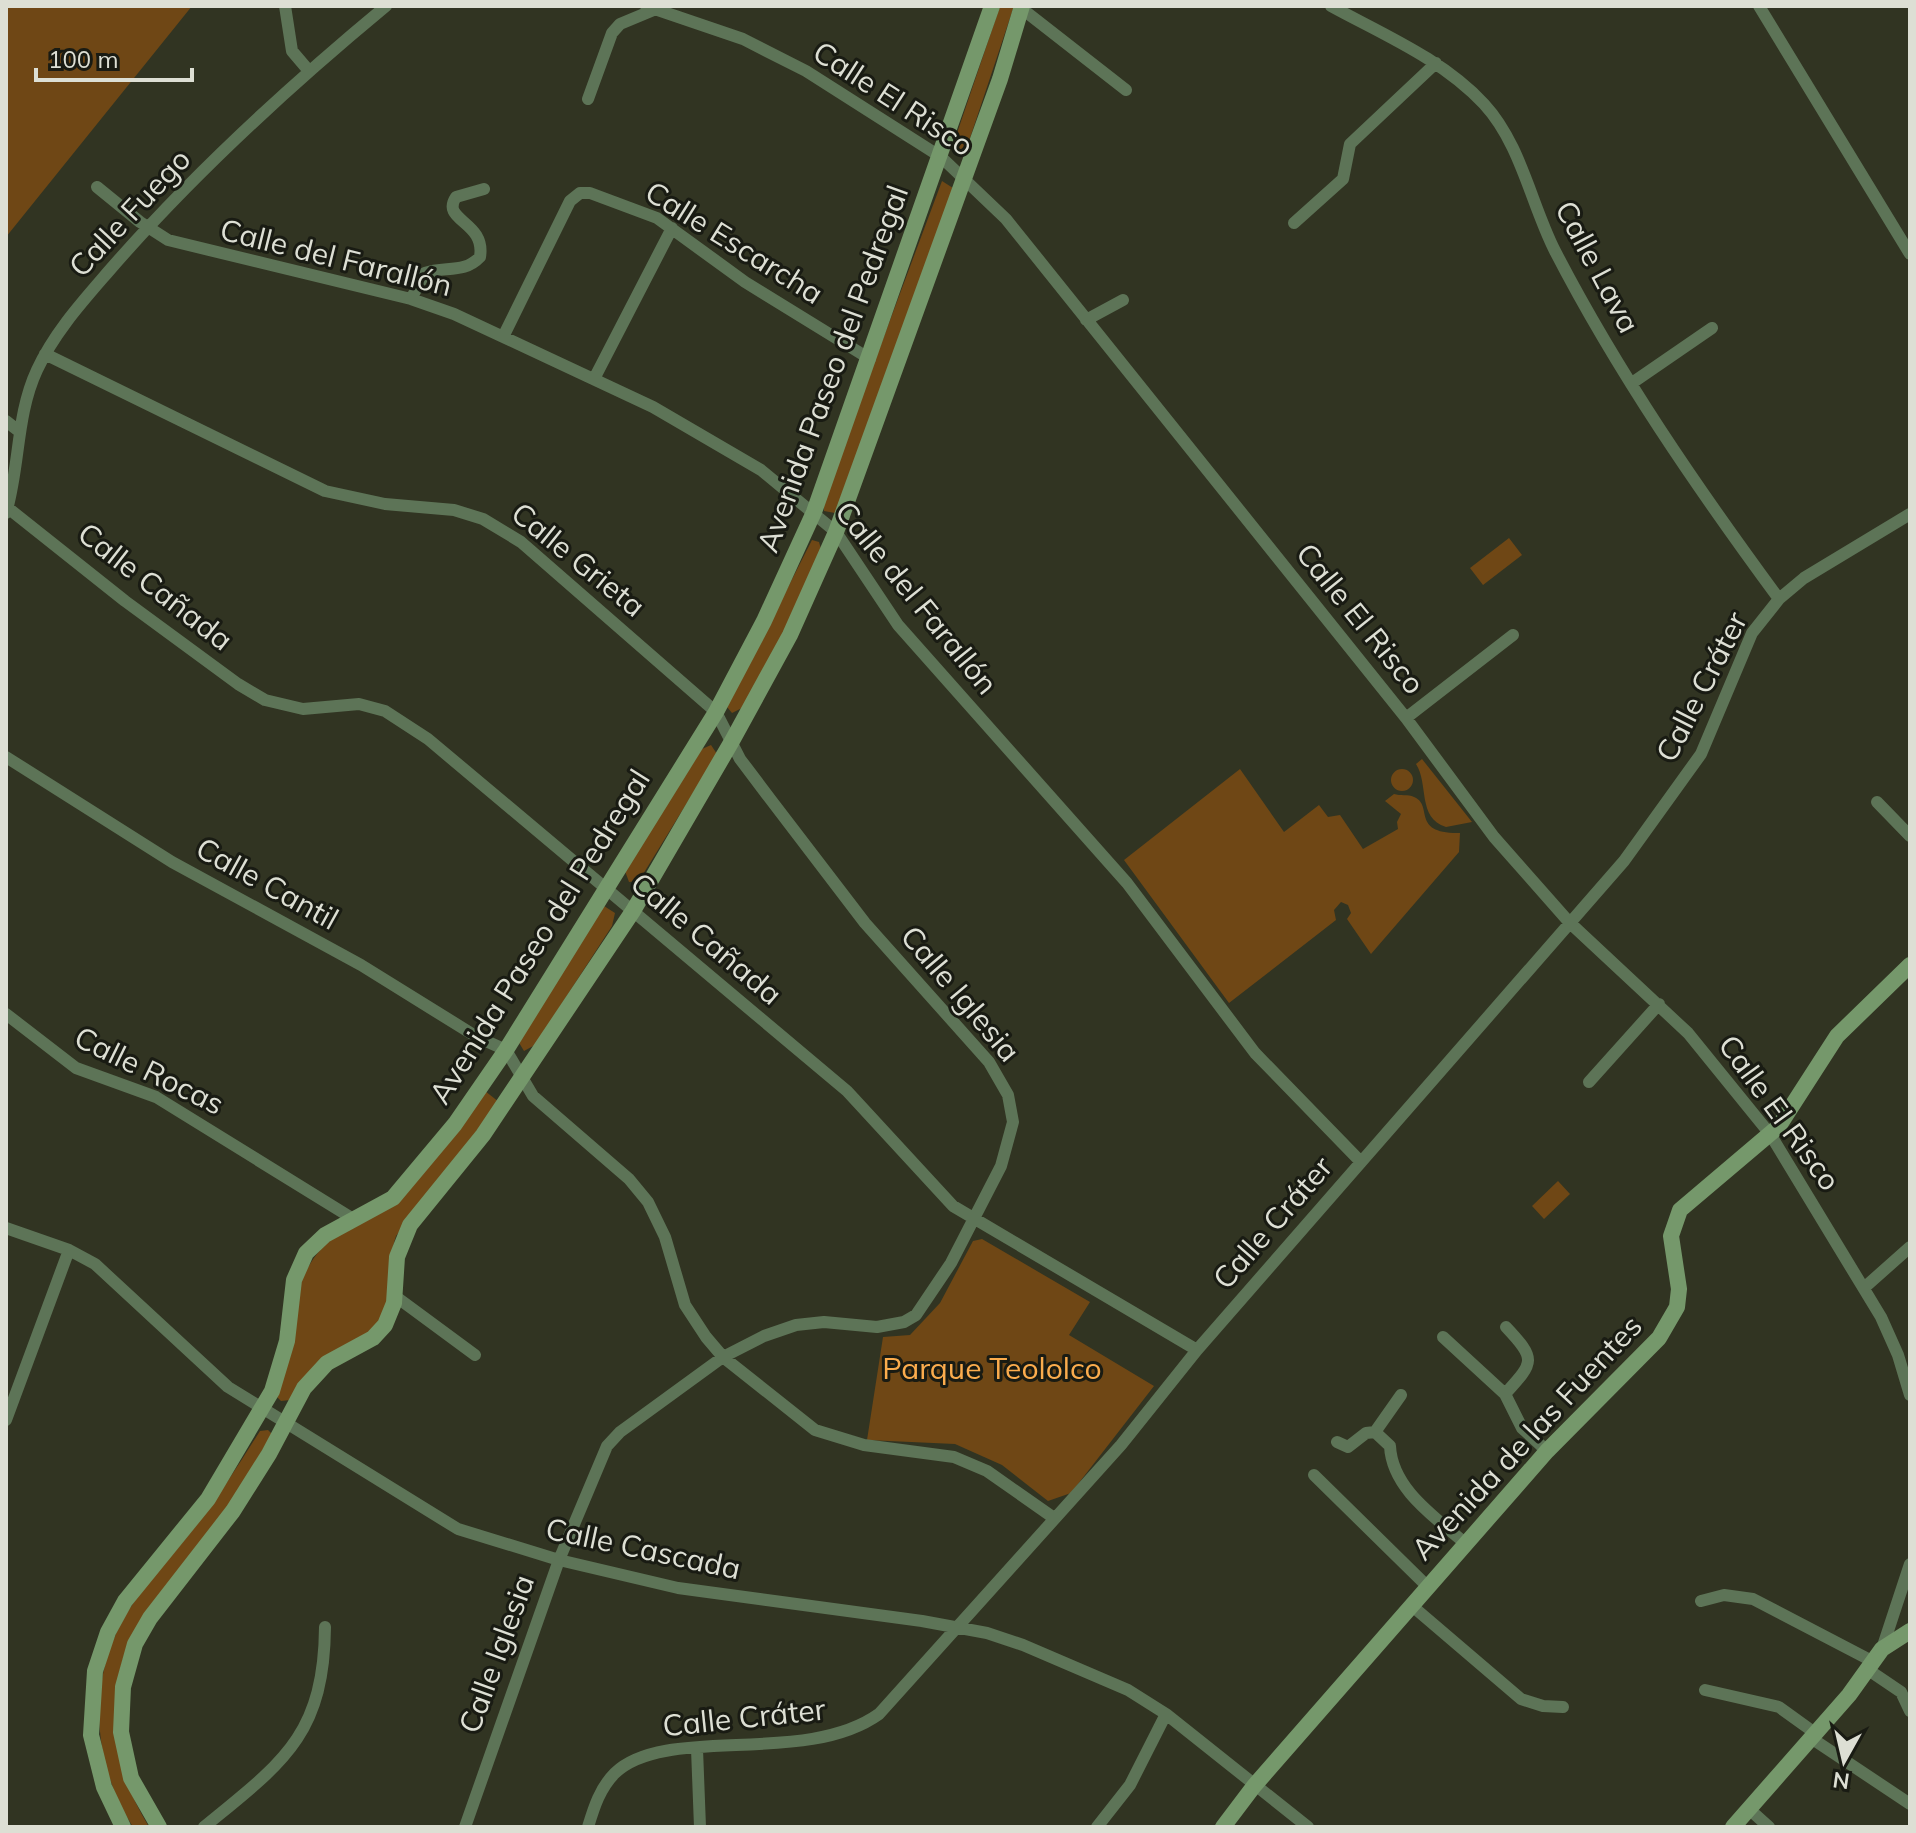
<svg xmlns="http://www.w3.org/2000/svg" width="1916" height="1833" font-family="Mulish,sans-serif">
<rect width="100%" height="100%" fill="#313422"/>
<!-- green -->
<path fill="#6f4715" d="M6,6H192L6,237Z
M1000,6H1014L967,147L958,150L954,142Z
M942,181L953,188L835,513L824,511V497Z
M1509,538L1522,555L1483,585L1470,568Z
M812,540L819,542L821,549L786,627L744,707L732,713L727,707Z
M711,745L717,754L645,871L638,881L629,882L625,871L702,749Z
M1422,759L1472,822L1446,827C1417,818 1429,784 1416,764Z
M1240,769L1284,832L1319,805L1328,817L1340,815L1363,849L1398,829L1397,822L1401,814L1385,801L1394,794C1400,796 1408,794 1414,797C1434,805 1410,834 1460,833L1459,852L1371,954L1347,919L1351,913L1348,905L1341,902L1334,910L1336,920L1229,1003L1124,860Z
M1391 780a11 11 0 1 1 22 0a11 11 0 1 1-22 0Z
M604,906L615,913L612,926L535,1045L524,1051L518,1041Z
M485,1091L499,1102L396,1236C388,1259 395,1282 388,1304C379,1336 316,1378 290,1400L281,1401L277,1397C287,1345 288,1273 332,1239C352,1224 376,1218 396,1202Z
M1558,1181L1570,1194L1544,1219L1532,1206Z
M982,1239L1090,1302L1069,1335L1154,1386L1071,1493L1048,1501L1002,1465L955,1444L867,1440L883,1337L910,1335L940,1303L973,1241Z
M268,1430L272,1434L228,1508L129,1641C104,1707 113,1768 149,1827H133C90,1761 87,1674 130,1608C149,1579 174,1554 195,1527C219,1496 239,1464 260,1431Z"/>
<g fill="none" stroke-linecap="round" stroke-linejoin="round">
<!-- street -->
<path stroke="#5d7457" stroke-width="12" d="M285,6L292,51L309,71
M646,6L743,39L806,71L941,157L1006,219L1406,718L1494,837L1569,922L1688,1033L1770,1134L1881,1317L1898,1355L1910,1395
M1331,6C1384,35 1442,59 1484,104C1521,144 1531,204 1555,251C1618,373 1698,489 1779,599
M1759,6L1910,254
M1021,8L1126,90
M588,99L612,33L620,24L656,9
M97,187L140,222L168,240L411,299L454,314L653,407L761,470L836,532L898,625L1127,883L1255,1053L1360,1161
M1294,223L1343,179L1350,144L1436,63
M411,299L425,273C445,266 464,274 480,257C486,221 440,221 456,197L484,189
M1086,320L1123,300
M504,335L570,201L580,193H590L657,218L745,282L870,359
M45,354L325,491L385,504L454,510L483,519L521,542L716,712L740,759L771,800L865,923L989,1062L1008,1095L1013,1122L1001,1166L951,1263L916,1315L904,1322L877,1327L824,1322L796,1325L764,1336L723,1357L620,1432L607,1446L559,1560L465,1827
M594,379L672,228
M1632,383L1712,328
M6,421L20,432
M8,508L125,601L238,684L265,700L303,709L359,704L385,711L428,739L847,1091L953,1206L1197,1350
M6,513C20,466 16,415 37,370C54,333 82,302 108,272C192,175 287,88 386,6
M1406,718L1513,635
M6,757L172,862L361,965L477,1037L506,1050L533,1096L629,1179L648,1202L665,1237L685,1305L706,1337L723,1357L815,1430L864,1445L954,1457L987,1471L1054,1518
M1877,802L1910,836
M6,1014L76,1068L156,1097L355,1220
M1589,1082L1659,1004
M6,1228L69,1250L95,1264L228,1387L458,1529L559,1560L678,1588L922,1621L987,1633L1023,1645L1128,1690L1166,1714L1308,1827
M1865,1287L1910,1247
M395,1296L475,1355
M1443,1337L1505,1394L1522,1428L1547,1451
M1505,1394C1534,1362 1537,1360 1506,1327
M6,1420L69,1250
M1375,1432L1390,1446C1392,1489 1435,1517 1466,1544
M1337,1442L1348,1447L1366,1433L1375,1432L1401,1395
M1314,1475L1428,1587
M1701,1601L1724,1595L1753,1599L1872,1661
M1411,1605L1521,1699L1543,1706L1563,1707
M1882,1649L1910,1564
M1867,1669L1901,1692L1910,1711
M1705,1690L1779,1707L1815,1733
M1811,1738L1910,1804
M697,1749L700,1827
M1749,1809L1769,1827
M204,1827C282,1763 324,1736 325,1627
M588,1827C594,1807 600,1788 615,1773C666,1724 805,1767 879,1714L1121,1445L1197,1350L1624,861L1701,754L1752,633L1779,599L1804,578L1910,514
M1097,1827L1130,1785L1166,1714"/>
<!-- secondary -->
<path stroke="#75986b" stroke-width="16" d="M123,1827L104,1787L91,1735L95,1671L108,1632L125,1601L208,1499L272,1391L287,1341L294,1280L306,1253L325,1235L393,1198L455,1124L506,1050L716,712L764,621L814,512L992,6
M159,1827L131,1778L121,1732L123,1687L135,1644L150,1618L233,1511L269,1454L304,1388L327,1363L373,1338L385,1325L394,1303L397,1257L410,1225L483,1135L633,911L732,741L790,635L836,532L1000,79L1022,6
M1223,1827L1254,1786L1547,1451L1659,1338L1677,1307L1679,1289L1671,1236L1680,1210L1779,1126L1837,1036L1910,965
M1733,1827L1849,1695L1882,1649L1910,1631"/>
</g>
<g text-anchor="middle" stroke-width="6" stroke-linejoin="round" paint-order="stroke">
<!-- street labels -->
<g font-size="30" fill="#dddfd4" stroke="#191b13">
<text transform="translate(893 99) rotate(33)" y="10">Calle El Risco</text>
<text transform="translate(130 213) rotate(-47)" y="10">Calle Fuego</text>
<text transform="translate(734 243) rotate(32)" y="10">Calle Escarcha</text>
<text transform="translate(336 258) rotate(14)" y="10">Calle del Farallón</text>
<text transform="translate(1597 267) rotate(62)" y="10">Calle Lava</text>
<text transform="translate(833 369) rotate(-70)" y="10">Avenida Paseo del Pedregal</text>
<text transform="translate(578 560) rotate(39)" y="10">Calle Grieta</text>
<text transform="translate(155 587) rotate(38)" y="10">Calle Cañada</text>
<text transform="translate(916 598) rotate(51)" y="10">Calle del Farallón</text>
<text transform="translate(1360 619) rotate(51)" y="10">Calle El Risco</text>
<text transform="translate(1702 687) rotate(-63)" y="10">Calle Cráter</text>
<text transform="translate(267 884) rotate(29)" y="10">Calle Cantil</text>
<text transform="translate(540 937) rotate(-58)" y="10">Avenida Paseo del Pedregal</text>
<text transform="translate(706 939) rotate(40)" y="10">Calle Cañada</text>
<text transform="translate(960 994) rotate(50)" y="10">Calle Iglesia</text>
<text transform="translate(149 1071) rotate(26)" y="10">Calle Rocas</text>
<text transform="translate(1779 1113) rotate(54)" y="10">Calle El Risco</text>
<text transform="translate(1273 1223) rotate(-49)" y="10">Calle Cráter</text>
<text transform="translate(1527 1438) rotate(-47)" y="10">Avenida de las Fuentes</text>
<text transform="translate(643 1549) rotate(12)" y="10">Calle Cascada</text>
<text transform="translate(497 1654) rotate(-70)" y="10">Calle Iglesia</text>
<text transform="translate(744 1718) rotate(-6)" y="10">Calle Cráter</text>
</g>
<!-- park labels -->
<g font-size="30" fill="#fbac4d" stroke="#191b13">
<text x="992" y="1379">Parque Teololco</text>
</g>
</g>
<!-- border -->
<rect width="1916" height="1833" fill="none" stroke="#dddfd4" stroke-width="16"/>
<!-- north arrow -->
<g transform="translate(1844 1761) rotate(188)" stroke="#191b13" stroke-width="6" paint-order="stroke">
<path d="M0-6L14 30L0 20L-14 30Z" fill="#dddfd4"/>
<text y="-12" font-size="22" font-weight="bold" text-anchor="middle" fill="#dddfd4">N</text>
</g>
<!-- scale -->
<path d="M36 68v12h156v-12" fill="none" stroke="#dddfd4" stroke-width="4"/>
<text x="48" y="68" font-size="24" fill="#dddfd4" stroke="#191b13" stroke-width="6" paint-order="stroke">100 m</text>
</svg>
